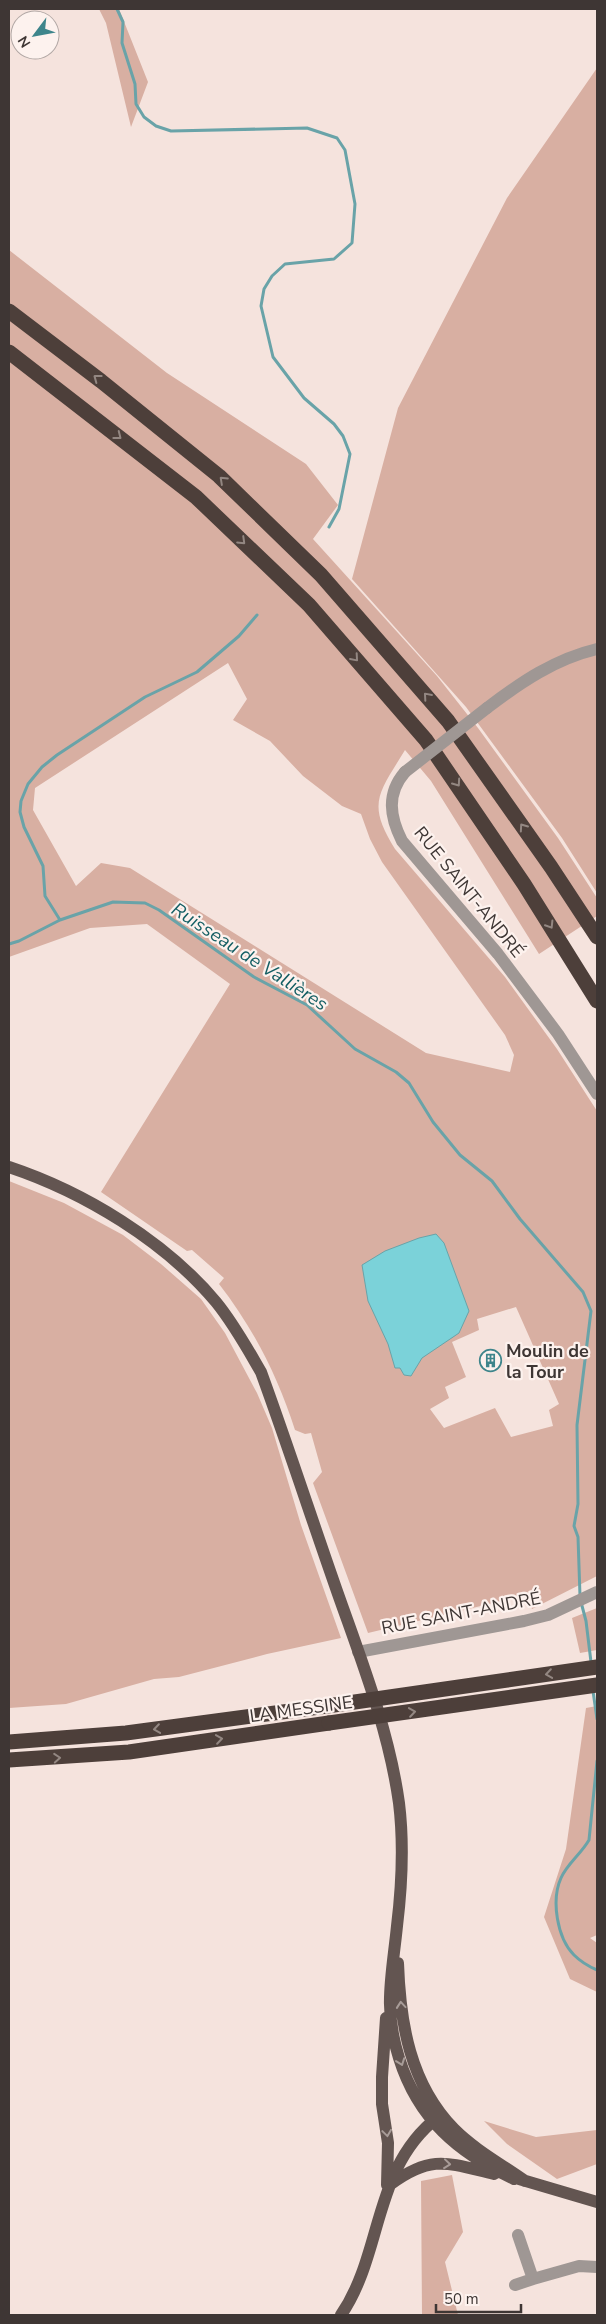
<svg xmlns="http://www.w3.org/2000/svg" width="606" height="2324" font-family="'Nunito Sans',sans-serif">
<rect width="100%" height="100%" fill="#f5e3dd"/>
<!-- green -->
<path fill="#d8afa2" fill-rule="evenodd" d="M99,9H119L148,82L131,127L106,23Z
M597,68V893L562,838L466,707L352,579L398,408L507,198Z
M9,250L167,373L306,464L338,505L313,539L437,676L478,728L558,838L597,898V916L539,954L431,781L405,750C379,793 366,803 395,849L505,977L557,1049L597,1111V1576L532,1609L527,1595L368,1633L313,1483L322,1472L311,1433L305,1434L295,1430C278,1377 254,1329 219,1284L224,1278L192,1250L187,1251L101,1192L230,984L147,924L90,928L9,957ZM228,663L247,699L233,720L270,741L303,776L342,806L361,814L370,839L382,862L505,1035L514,1055L510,1072L426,1053L130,868L101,863L76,886L33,810L35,788ZM516,1307L559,1404L549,1410L553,1426L511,1437L495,1408L444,1428L430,1409L449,1398L445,1387L466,1377L452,1342L479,1330L477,1319Z
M9,1181L64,1203L123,1235L161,1264L201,1299L225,1333L257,1393L272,1428L301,1525L341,1638L267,1654L179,1677L154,1679L66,1704L9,1708Z
M597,1608V1650L580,1653L572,1618Z
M597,1706V1935L590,1938L597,1943V1992L570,1979L544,1917L566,1849L586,1708Z
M484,2121L536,2137L597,2130V2164L557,2179L507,2144Z
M452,2175L463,2232L445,2262L458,2315H422L421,2181Z"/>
<!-- water -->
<path fill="#7bd2d9" stroke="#69a3a8" d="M436,1234L444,1243L469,1311L459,1333L422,1358L411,1376L404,1375L400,1368H395L388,1344L368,1301L362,1265L385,1251L419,1238Z"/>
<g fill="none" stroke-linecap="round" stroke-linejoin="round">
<!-- stream -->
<path stroke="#69a3a8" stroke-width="3" d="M117,9L123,22L122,43L135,84L136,104L144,117L156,126L171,131L307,128L337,138L345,150L355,204L352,243L334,259L285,264L272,276L264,289L261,306L273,357L304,398L334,424L343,436L350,454L339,509L329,527
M257,615L239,636L197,672L145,697L57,755L42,767L28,784L21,801L20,812L24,827L43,866L45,896L60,920L113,902L145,903L159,910L254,977L307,1005L355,1049L396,1072L409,1083L433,1122L460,1155L492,1181L520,1219L583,1292L591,1311L577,1425L578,1504L574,1526L578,1537L580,1596
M9,944L19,941L60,920
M581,1602L586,1621L591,1662
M593,1691L597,1719
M597,1761L589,1840C581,1854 567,1864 561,1878C551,1900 557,1938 574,1955C580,1961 590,1967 597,1970"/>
<!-- minor -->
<path stroke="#9f9794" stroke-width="12" d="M487,708C521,682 555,659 597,649
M405,772C386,794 390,817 402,841L498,954L558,1034L597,1094
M358,1652L524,1621L548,1615L597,1592
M533,2279L579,2266L597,2267
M515,2285L533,2279L518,2235"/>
<!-- major -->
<path stroke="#635551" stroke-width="12" d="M9,1167C84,1192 165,1241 216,1302C234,1324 247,1348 261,1372C288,1446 312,1520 338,1594C362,1662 389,1731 399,1803C404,1844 402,1885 397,1926C392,1976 383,2008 399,2058C418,2119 458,2153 514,2179
M398,1963C400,2023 410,2084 454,2129C475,2150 501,2164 525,2181
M386,2018L382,2077V2104L388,2143L387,2185
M519,2179L597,2202
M391,2184C432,2154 448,2163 494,2174
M341,2315C384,2252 372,2168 438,2117"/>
<!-- highway -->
<path stroke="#4d3f3a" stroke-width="15" d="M9,311L101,381L219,476L321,575L448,721L551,867L597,937
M9,352L196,497L309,605L426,740L524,884L597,1001
M9,1742L126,1733L327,1706
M9,1760L129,1752L329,1723"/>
<!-- minor-bridge -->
<path stroke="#9f9794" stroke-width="12" d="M405,772L487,708"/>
<!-- highway-bridge -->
<path stroke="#4d3f3a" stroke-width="15" d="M327,1706L597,1667
M329,1723L597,1685"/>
</g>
<!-- one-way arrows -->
<defs><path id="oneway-chevron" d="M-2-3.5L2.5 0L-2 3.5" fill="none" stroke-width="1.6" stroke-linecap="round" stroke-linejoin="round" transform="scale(1.25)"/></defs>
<g stroke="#938782">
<use href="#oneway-chevron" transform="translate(97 378) rotate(-143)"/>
<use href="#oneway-chevron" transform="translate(118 436) rotate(38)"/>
<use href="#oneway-chevron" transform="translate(223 480) rotate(-137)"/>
<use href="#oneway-chevron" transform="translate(242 541) rotate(44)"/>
<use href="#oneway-chevron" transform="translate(355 658) rotate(49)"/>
<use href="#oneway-chevron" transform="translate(427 696) rotate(-131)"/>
<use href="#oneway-chevron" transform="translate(457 783) rotate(55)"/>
<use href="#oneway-chevron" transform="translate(523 827) rotate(-125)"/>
<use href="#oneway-chevron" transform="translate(550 925) rotate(58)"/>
<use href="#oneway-chevron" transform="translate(549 1674) rotate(172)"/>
<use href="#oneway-chevron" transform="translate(412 1712) rotate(-8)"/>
<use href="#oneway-chevron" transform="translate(157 1729) rotate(172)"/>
<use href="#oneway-chevron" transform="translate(219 1739) rotate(-8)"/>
<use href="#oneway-chevron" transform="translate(57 1758) rotate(-4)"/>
</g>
<g stroke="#a89c98">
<use href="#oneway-chevron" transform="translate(401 2005) rotate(-95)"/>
<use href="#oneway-chevron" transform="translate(401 2062) rotate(70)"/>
<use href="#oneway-chevron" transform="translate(387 2133) rotate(82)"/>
<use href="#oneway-chevron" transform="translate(447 2164) rotate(6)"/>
</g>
<!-- icons -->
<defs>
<symbol id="building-ring" viewBox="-11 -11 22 22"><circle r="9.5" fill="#fdf2ee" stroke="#3e858b" stroke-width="1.5"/><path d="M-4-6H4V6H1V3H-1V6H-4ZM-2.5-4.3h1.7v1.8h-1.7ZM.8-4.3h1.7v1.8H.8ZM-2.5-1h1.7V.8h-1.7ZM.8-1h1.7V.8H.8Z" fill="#3e858b"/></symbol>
</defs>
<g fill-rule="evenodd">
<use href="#building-ring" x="478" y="1348" width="25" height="25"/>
</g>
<g text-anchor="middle" stroke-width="4.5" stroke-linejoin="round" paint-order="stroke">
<!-- street labels -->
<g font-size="18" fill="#3e3634" stroke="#fdf2ee">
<text transform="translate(469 892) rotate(51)" y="6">RUE SAINT-ANDRÉ</text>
<text transform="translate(461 1613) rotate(-11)" y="6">RUE SAINT-ANDRÉ</text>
<text transform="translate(301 1709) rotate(-8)" y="6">LA MESSINE</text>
</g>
<!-- poi labels -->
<g font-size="18" font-weight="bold" fill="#3e3634" stroke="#fdf2ee" text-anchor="start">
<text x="506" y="1357">Moulin de<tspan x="506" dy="21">la Tour</tspan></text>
</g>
<!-- water labels -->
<g font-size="19" font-style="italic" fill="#155f64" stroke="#fdf2ee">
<text transform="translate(250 956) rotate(33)" y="7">Ruisseau de Vallières</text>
</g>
</g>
<!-- border -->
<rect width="606" height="2324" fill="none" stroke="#3e3634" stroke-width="20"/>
<!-- north arrow -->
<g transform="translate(35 35) rotate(238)"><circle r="24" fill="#fdf2ee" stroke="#b1a7a4"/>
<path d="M0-4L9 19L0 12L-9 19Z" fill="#3e858b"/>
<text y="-8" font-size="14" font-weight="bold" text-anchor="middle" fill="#3e3634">N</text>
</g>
<!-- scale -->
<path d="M436 2304v8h85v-8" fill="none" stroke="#3e3634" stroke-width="2.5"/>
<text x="444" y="2304" font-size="15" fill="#3e3634" stroke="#fdf2ee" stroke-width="4" paint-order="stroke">50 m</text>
</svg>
